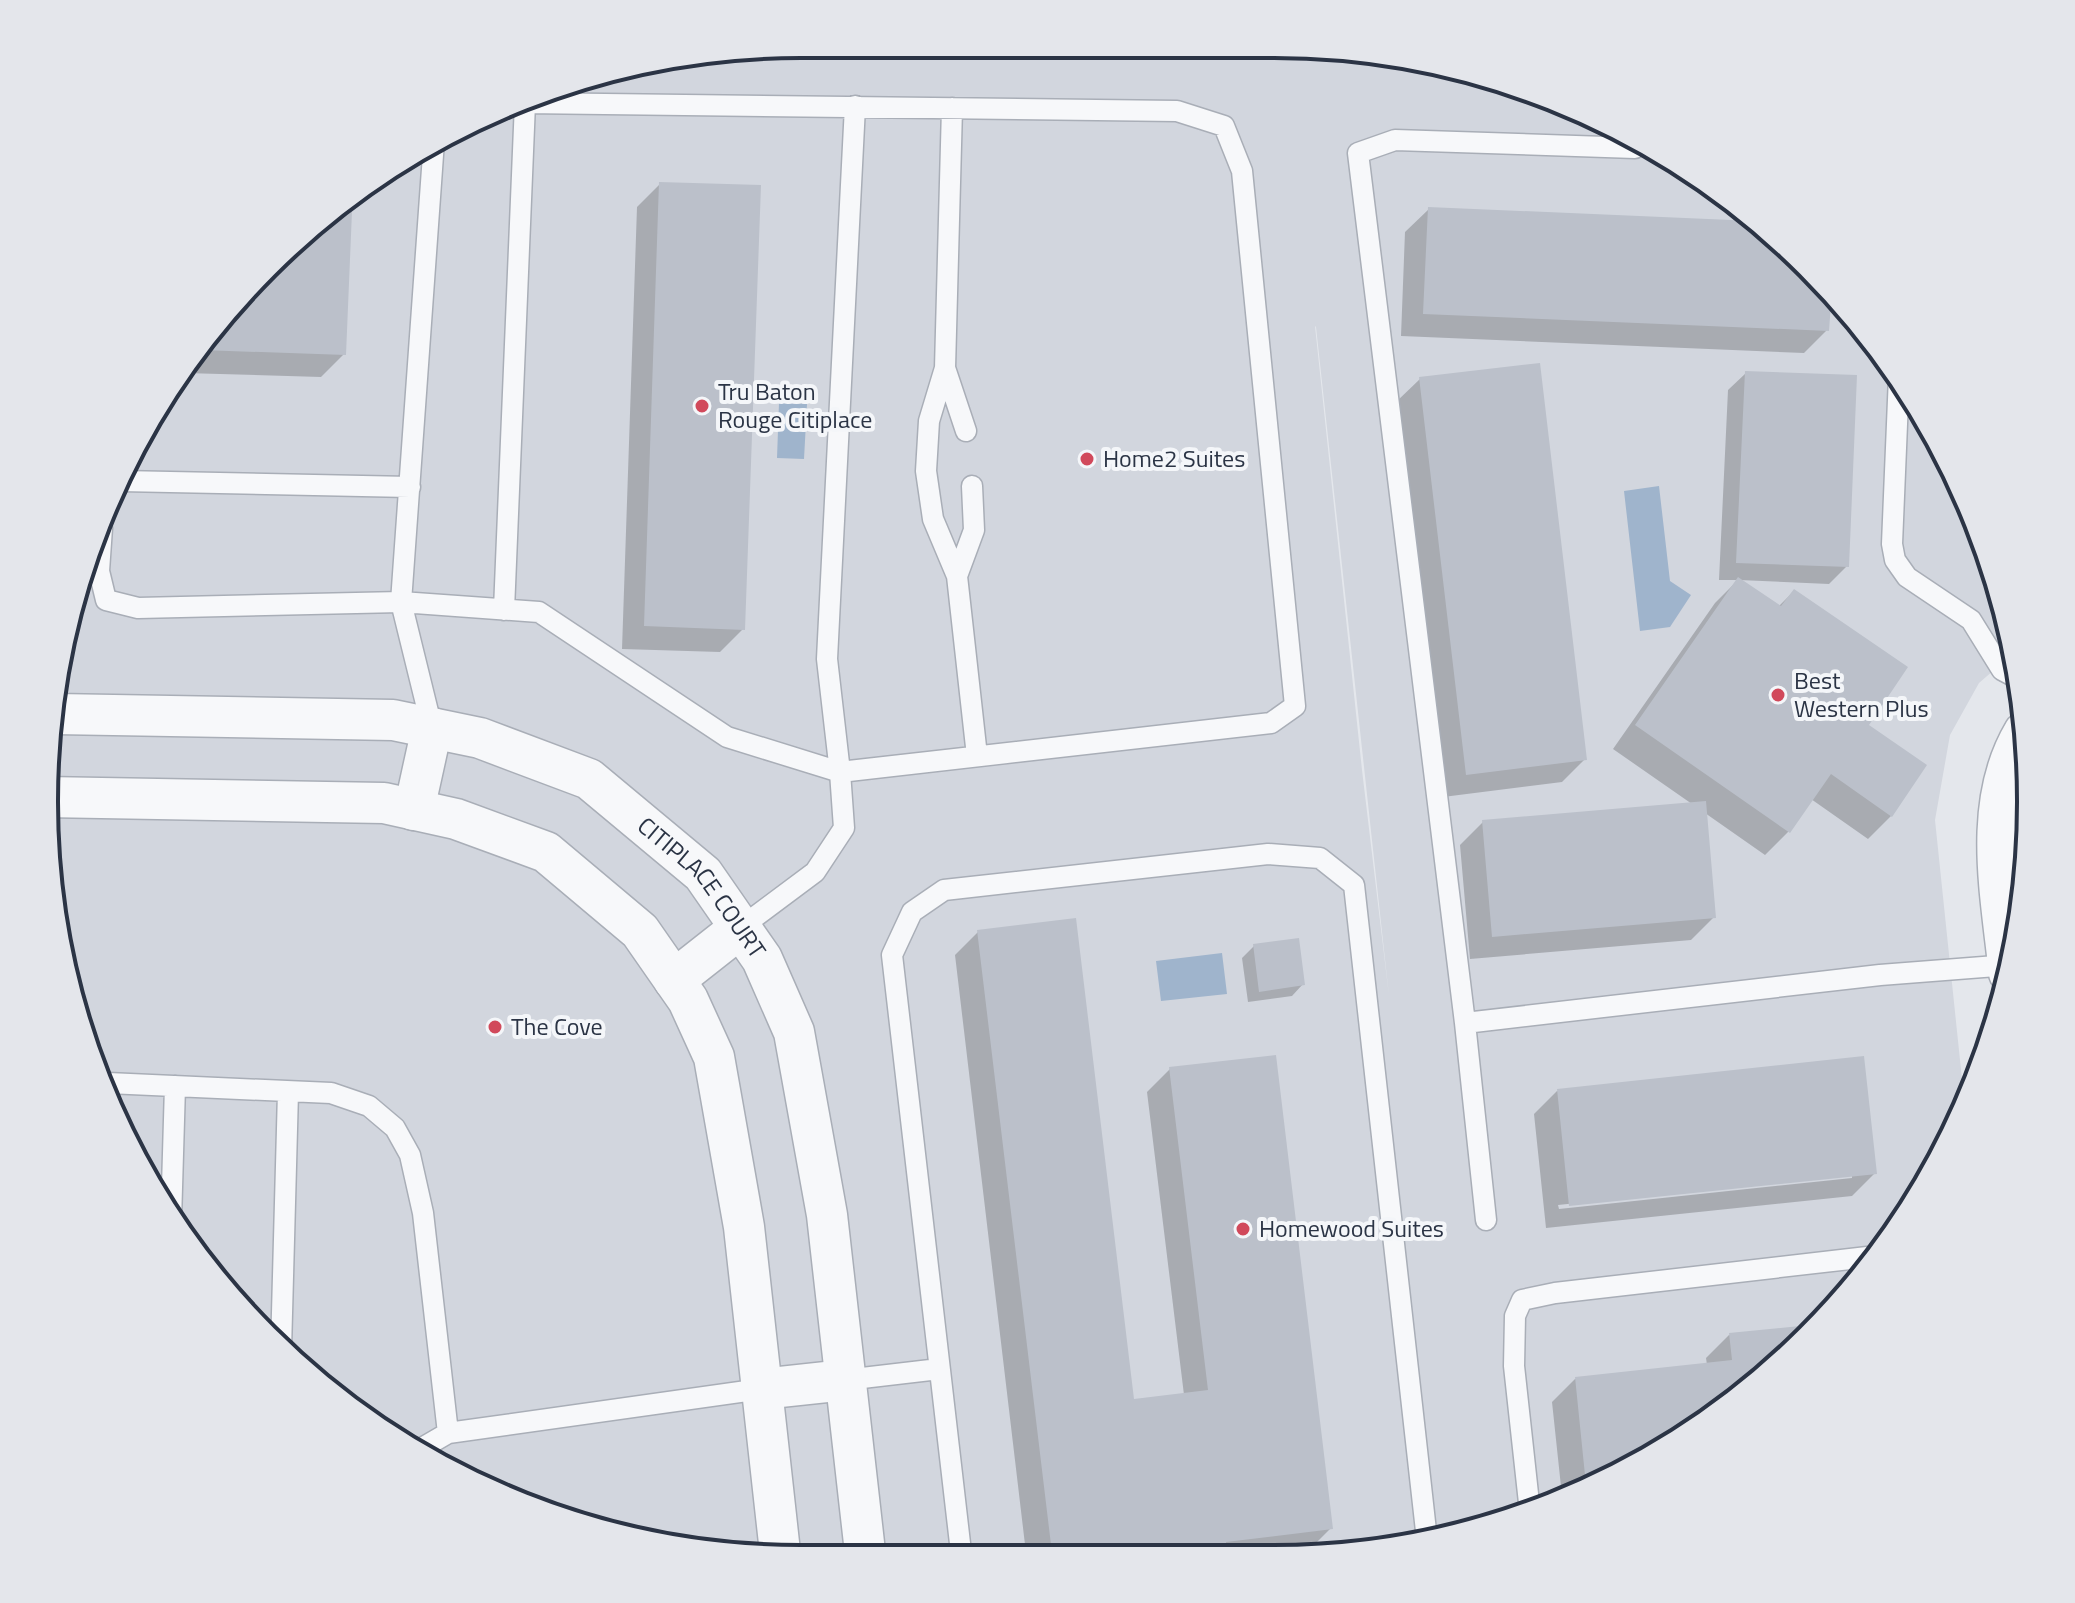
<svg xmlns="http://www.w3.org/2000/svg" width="2075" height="1603" font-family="'Titillium Web',sans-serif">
<rect width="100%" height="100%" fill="#e4e7ec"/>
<!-- built -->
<path fill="#d2d6de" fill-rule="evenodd" d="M802,44L1060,45L1286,58L1382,57L1517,84L1734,200L1904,381L1974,512L2016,651L1979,683L1950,735L1935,820L1965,1108L1903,1223L1809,1337L1694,1432L1517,1519L1372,1553L702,1552L512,1502L381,1432L266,1337L171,1222L70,998L44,802L70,606L145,423L266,266L422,146L605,70ZM1315,326L1316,327L1389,996L1362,770Z"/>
<!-- water -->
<path fill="#9fb4cc" d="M779,403L807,404L804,459L777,458Z
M1659,486L1670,581L1691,595L1670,627L1640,631L1624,491Z
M1222,953L1227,994L1161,1001L1156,961Z"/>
<!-- shadow -->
<path fill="#0003" fill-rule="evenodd" d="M660,184L743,629L720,652L622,649L637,207Z
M1429,209L1827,330L1804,353L1401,336L1405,232Z
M336,212H349L344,354L321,377L184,373L266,266Z
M1746,373L1847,566L1829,584L1739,580L1778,607L1794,591L1866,725L1891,816L1868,839L1811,799L1788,832L1765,855L1705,813L1714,917L1691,940L1470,959L1460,845L1483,822L1692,804L1613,749L1715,603L1738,580H1719L1728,390Z
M1420,379L1585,759L1562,782L1443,797L1396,402Z
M978,932L1132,1401L1184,1395L1147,1092L1170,1069L1331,1528L1308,1551L1026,1553L955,955Z
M1254,946L1303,984L1292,996L1248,1002L1242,958Z
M1557,1091L1875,1173L1852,1196L1546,1228L1534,1114ZM1852,1174V1178L1559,1209L1558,1205Z
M1818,1326L1809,1337L1694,1432L1562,1496L1552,1402L1575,1379L1707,1365L1706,1358L1729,1335Z"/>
<!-- building -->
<path fill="#bbc0ca" d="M659,182L761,185L745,630L644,626Z
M1428,207L1754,221L1831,303L1829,331L1423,314Z
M339,210L352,211L346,355L201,350L266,266Z
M1540,363L1587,760L1466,775L1419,377Z
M1745,371L1857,375L1849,567L1736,563Z
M1738,577L1781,606L1794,589L1908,667L1869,725L1927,765L1892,817L1831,774L1790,833L1635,725Z
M1706,801L1716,918L1492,937L1482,820Z
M1076,918L1134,1399L1208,1390L1169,1067L1276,1055L1333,1529L1226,1542L1227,1553H1159V1550L1135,1553H1052L977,930Z
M1299,938L1305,985L1259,992L1253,944Z
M1864,1056L1877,1174L1569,1206L1557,1089Z
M1820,1324L1809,1337L1694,1432L1586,1485L1575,1377L1732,1360L1729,1333Z"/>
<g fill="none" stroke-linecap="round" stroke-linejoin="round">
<defs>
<path id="lane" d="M525,103L1177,111L1224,126L1242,171L1295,706L1271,723L840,772L844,828L815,872L740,928
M952,108L945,368L929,421L926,471L933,519L957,576L977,756
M1635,148L1395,140L1358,153L1465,1023L1880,975L2009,965
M945,368L966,431
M1899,376L1892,544L1895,560L1907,577L1971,620L2002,670L2019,679
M121,481L410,487
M102,528L99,571L106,600L138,608L401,602L539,612L727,737L840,772L827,659L855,106
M957,576L974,530L972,486
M504,610L525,103
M432,728L401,602L434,141
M1465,1023L1486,1220
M108,1083L331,1093L369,1106L395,1128L410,1155L423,1213L448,1433
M171,1221L175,1086
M281,1350L288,1092
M845,1380L939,1369
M417,1451L448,1433L761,1389
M1530,1512L1514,1366L1515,1316L1522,1300L1555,1293L1876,1256
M961,1552L892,955L912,912L944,890L1268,854L1320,858L1354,885L1427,1540"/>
<g id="street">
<path id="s1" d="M56,714L393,720L480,738L589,779L703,874L762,959L794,1032L827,1215L865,1552"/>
<path d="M45,797L384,803L456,819L546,852L640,931L688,1000L714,1057L744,1227L780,1552"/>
<path d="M414,810L432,728"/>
<path d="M2009,973C2001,894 1981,804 2024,732"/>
<path d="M674,980L740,928"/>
<path d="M761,1389L845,1380"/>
</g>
</defs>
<!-- lane casing -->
<use href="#lane" stroke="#a9aeb7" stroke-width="23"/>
<!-- street casing -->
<use href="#street" stroke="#a9aeb7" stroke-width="43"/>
<!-- lane -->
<use href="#lane" stroke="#f7f8fa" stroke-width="20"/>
<!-- street -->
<use href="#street" stroke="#f7f8fa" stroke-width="40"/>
</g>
<!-- markers -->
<g fill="#d1495b" stroke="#f4f6f9" stroke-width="3">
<circle cx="702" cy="406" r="8"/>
<circle cx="1087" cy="459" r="8"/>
<circle cx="1778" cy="695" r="8"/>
<circle cx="495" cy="1027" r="8"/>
<circle cx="1243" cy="1229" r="8"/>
</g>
<g text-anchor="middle" stroke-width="8" stroke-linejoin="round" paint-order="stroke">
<!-- poi labels -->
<g font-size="24" fill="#2b3445" stroke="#f4f6f9" text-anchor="start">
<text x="718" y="400">Tru Baton<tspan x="718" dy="28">Rouge Citiplace</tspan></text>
<text x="1103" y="467">Home2 Suites</text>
<text x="1794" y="689">Best<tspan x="1794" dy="28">Western Plus</tspan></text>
<text x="511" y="1035">The Cove</text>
<text x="1259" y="1237">Homewood Suites</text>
</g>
<!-- street labels -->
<g font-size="24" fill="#2b3445" stroke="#f4f6f9">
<text dy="8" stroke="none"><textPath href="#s1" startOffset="700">CITIPLACE COURT</textPath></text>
</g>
</g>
<!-- crop -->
<path d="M0 0H2075V1603H0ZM801 58H1274A743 743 0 0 1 2017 801V802A743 743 0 0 1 1274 1545H801A743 743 0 0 1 58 802V801A743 743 0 0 1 801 58Z" fill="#e4e6eb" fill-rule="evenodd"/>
<path fill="none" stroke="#2b3445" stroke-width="4" d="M801 58H1274A743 743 0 0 1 2017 801V802A743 743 0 0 1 1274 1545H801A743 743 0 0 1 58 802V801A743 743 0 0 1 801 58Z"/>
</svg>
